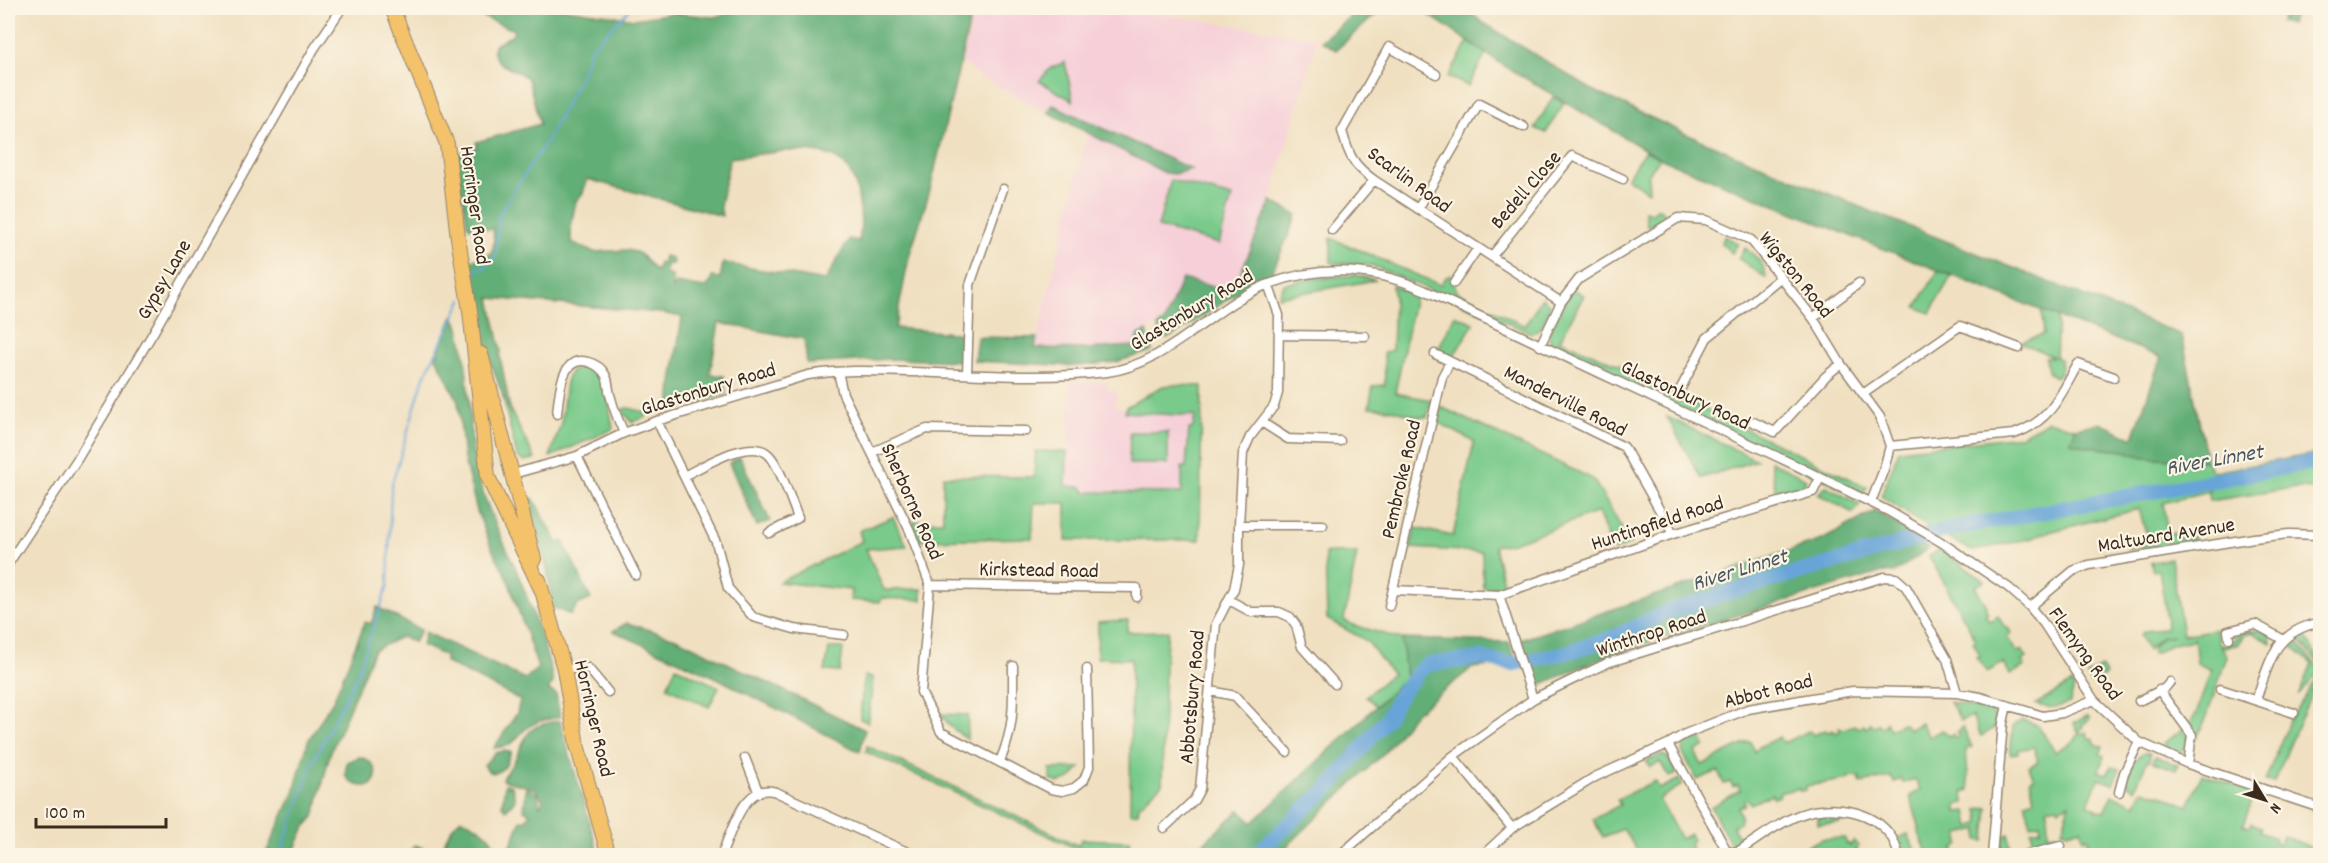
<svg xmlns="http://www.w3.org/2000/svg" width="2328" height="863" font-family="Dekko,sans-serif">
<rect width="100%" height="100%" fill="#fcf5e5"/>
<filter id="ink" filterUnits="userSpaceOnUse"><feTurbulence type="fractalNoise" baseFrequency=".0167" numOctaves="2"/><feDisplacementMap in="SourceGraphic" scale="12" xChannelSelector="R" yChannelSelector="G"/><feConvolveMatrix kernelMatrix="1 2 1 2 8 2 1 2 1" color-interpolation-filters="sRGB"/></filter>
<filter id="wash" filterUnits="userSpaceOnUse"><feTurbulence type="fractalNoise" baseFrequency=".008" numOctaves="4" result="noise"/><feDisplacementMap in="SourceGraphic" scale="24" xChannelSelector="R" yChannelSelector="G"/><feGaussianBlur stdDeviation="1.35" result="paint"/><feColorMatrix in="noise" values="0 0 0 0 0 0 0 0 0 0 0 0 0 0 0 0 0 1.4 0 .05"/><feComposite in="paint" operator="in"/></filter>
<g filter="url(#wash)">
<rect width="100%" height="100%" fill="#f0e0c1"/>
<!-- built -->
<path fill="#f6cfd8" d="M974,8H1121L1317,38L1269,206L1237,282L1225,290L1173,313L1164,323L1138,335L1134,346L1087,349L1035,348L1087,134L978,76L962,62Z
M1070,382H1107L1108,390L1118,391L1114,407H1126L1163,386H1201L1199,494L1085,492L1082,487L1067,486Z"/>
<!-- green -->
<path fill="#79ca8b" stroke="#5a7a54" stroke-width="1.5" d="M1468,42L1486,54L1468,86L1448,77Z
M1065,62L1073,101L1039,81L1051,68Z
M1553,97L1564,103L1546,133L1535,128Z
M1645,150L1659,158L1648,176L1649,192L1627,178Z
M1171,180L1232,197L1219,244L1158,227Z
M1657,208L1665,213V220L1647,227L1645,211L1653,213Z
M1725,236L1738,244L1732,253L1721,243Z
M1331,238L1440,285L1445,278L1450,275L1457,279L1454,283L1457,292L1525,326L1542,298L1550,305C1546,317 1544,329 1531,333L1371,265L1331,263Z
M1745,248C1755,255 1766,266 1766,278L1738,258Z
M1939,269L1952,275L1930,313L1916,307Z
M1355,275L1376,280L1278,297L1284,284L1310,279Z
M1392,285L1415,296L1395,393L1432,400L1427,417H1419L1391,409L1369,407L1373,386L1385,385L1384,353L1392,350L1394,297Z
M1571,288L1584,295L1560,340L1664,384L1667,391L1867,487L1860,497L1561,352L1552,344L1548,335Z
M2041,309L2058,316L2056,358L2060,359L2061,371L2056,377L2049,373L2045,357H2054L2020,342L2044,334Z
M1455,315L1474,323L1453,357L1438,349Z
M584,366L599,373L607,393L613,429L550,457L561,423L566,382L570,372Z
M1173,385L1202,386L1200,540H1066V503H1034L1032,538L918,540L913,521H943V476L1034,477L1036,451L1067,452L1066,486L1082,487L1085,492L1182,493V467H1186L1189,429L1193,428L1195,416L1125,412L1126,407L1163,386Z
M502,394L535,459L523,461L517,456Z
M1441,407L1593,479L1631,544L1613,551L1598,512L1513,543L1494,546L1504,587L1483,588L1482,552L1410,548L1415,528L1453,536L1474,442L1438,422Z
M628,408L646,412V417L632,422L621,410Z
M1667,417L1757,460L1701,478Z
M2048,421L2076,428L2071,442L2096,448L2125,451L2144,457L2207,461L2212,472L2320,453V489L2293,488L2209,501V491L2163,503L2168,535L2174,533L2175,538L2193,536L2194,541L2129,550L2128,548L2144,545L2143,541L2148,539L2139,509L2041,534L2033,538L1973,551L1932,530L1881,496L1899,450L2020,436Z
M1130,432H1168V464H1129Z
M1770,461L1806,479L1802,490L1777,498Z
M1826,486L1860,505L1853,513L1818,494Z
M893,517L907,546L866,549L884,590L922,589V600L882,598L880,602L850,600L851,590L779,582L862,541L859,531Z
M1940,550L1985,581L1975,587L1987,606L1985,608L1988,613L1985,615L1990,621L1998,616L2005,628H2008L2011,633L2007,637L2017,653L2022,650L2027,658L2022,661L2025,666L2010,675L2003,663L1987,672L1977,657L1980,655L1973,642L1976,640L1929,556Z
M1325,553H1357L1344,620L1353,625L1402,639L1406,678L1376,706L1366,696L1392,674L1367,641L1327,619Z
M2171,559L2183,635L2216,629L2220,645L2233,641L2239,632L2260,630L2270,635L2271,643L2252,632L2244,635L2237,645L2222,647L2227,656L2206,719L2196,739L2187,728L2196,714L2211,670L2197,663L2194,637L2193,640L2173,644L2153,654L2152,648L2161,638L2174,636L2161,637L2147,650L2140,635L2145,631L2165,629L2167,619L2159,570L2153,571L2151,562Z
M1128,620L1127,632L1168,631L1165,664L1162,784L1139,806L1138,813H1130L1131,659L1097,658L1098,622Z
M2305,636L2320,662V666L2299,639Z
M2297,642L2320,671L2298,696L2312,664L2292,647Z
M829,648H843L840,672L825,671Z
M676,667L719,687L709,707L667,687Z
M2101,667L2106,675L2092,683L2087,675Z
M864,676L873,678L868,722L860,719Z
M2318,677H2320V692L2313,690L2274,782L2265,781L2289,721Z
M2072,683L2074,687L2070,703C2058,707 2048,710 2036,704Z
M1950,702L1991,711L1996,719L1995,728L1981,736L1972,716L1961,721Z
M940,714L968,715L967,739L952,728Z
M2087,716L2090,719L2082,725L2083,728L2079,730L2081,734L2086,732L2089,739L2092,738L2097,745L2103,746L2100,754L2104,756L2099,771L2107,775L2111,767L2120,769L2113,784L2098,779L2088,804L2097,808L2096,810L2104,812L2112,795L2136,804L2142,790L2167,797L2188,806L2202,774L2255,793L2243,825L2249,827L2251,823L2261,827L2259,832L2275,838L2274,842L2280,844L2283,836L2320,851V855H2087L2082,853L2088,851L2086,843L2089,841L2088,838L2083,840L2081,828L2068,832L2062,830L2070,804L2059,809L2057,806L2047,808L2048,834L2057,833V835L2050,837L2051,842L2024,849L2023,845L2031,844L2030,841L2033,839L2031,831L2041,829L2040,823L2031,825L2025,802L2034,799L2030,780L2034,779L2029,766L2038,762L2034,747L2017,750L2018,753L2010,754L2013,726L2021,720L2038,725L2055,752L2076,740V736L2079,735L2074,723Z
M1886,721L1890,729L1903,723L1909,729L1921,723L1929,737L1942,730L1949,736L1953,734L1955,738L1959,737L1957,732L1963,727L1972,747L1966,749L1969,790L1963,792L1964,803L1957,805V812L1967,811L1970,827L1980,823L1978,809L1988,807L1985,841L1978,840V829L1959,834L1960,844L1954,849L1957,855H1928L1918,830L1920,829L1910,796L1920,790L1915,779L1903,783L1901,779L1894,782L1891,777L1860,783V777H1849V779L1806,786V790L1800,791L1799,788L1779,793V796L1774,798L1772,794L1751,804L1748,800H1744L1745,805L1738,808L1741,816L1740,823L1733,826L1737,836L1744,834L1747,839L1731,845L1711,807L1740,790L1738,785L1733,787L1730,782L1724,784L1718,771L1697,780L1682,751L1686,743L1701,737L1705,746L1695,752L1702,765L1750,741L1755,752L1757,748L1779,737L1783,743L1809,731L1814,735L1824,730L1829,732L1833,730L1836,733L1840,731L1839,727L1844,729L1854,725L1859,728L1864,725L1866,728L1870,726V723L1873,726L1879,724L1881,727L1886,725Z
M2183,729L2188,736L2185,748L2179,753L2169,752L2163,744Z
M867,746L1075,844L1079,845L1081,839L1130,841L1127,855H1090L875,756L866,752Z
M2144,753H2150V761H2147L2135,789L2128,785L2126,780L2134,760Z
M1661,755L1668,757L1677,774L1669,777L1660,762L1650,767L1646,761Z
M2155,756L2178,765L2176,770L2153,762Z
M1080,768L1070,779L1058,783L1050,779V769Z
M1679,779L1682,785L1659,799L1681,839L1690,834L1693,840L1690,843L1693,854L1703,853L1700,855H1640L1623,829L1603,837L1593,819L1620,805L1617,799L1655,781L1660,789Z
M1830,816L1840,817V823L1818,824V818Z
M1908,834L1917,855H1906L1898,838Z
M2009,834L2010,845L2014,850L2007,853L2001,847L2003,836Z
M1845,838L1846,843L1851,845L1853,841L1859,846L1856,851L1861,855H1787L1798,847L1800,849L1822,839Z"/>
<!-- forest -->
<path fill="#62ae77" stroke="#4e6c4a" stroke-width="1.5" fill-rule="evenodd" d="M462,8H562L634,19L673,13L714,17L728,14L738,8H973L930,190L909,257L895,328L965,334L962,361L890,359L807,364L804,339L719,323L710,374L724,376L726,394L670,411L672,382L682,317L661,313L490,298L501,351L500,356L511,414C488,362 475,316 468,260C492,259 496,252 493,229L470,228L467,224L456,155L477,147L476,142L540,124L528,79C517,68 490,67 494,46L513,34L514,30ZM785,151C828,150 854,155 859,203C861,215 862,228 859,241L849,239L825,281L723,263L720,278L712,277L711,282L705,288L676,283L673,288L672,276L665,274L667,264H673L672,258L664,256L662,264L659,263L656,271L639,253L627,250L593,252L571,242V225L576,201L583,193L587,179L722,216L720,205L730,158Z
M1360,8H1383L1336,50L1321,41Z
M1419,8H1465L1482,22L1592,90L1686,134L1868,210L2182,335L2207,461L2144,457L2125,451L2096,448L2070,442L2076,428L2100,423L2133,438L2161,357L1848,235L1659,158L1503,65Z
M2287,8H2297L2290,25L2281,22Z
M1053,105L1191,169L1175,174L1165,173L1048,112Z
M1271,201L1297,215L1271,275L1259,278L1176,334L1167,339L1159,336L1158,326L1164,323L1182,279L1225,290L1237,282Z
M453,316C467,328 470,424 472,446C477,490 497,528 515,567C529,601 542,636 551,671L553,683L548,690L556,694L560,717C548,719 536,721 527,728C511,740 519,745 494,748L517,713L520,700L445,662V656L422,645L425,632L525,679L538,668L507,577L492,549L477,511L464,459L458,401L436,357Z
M1147,331L1152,351L1116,362L1076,366L974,361L977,337L1037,338L1035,348L1087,349L1134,346L1138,335Z
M740,457L770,521L757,526L729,463Z
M533,498L558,543L563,541L591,599L577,605L571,615L552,607L548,573L530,502Z
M1875,511L1915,534L1918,539L1929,543L1919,544L1929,548L1894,573L1883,572L1616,652L1542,684C1526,674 1523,659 1517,641L1822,540Z
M377,607L421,630L414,642L401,637L374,650L330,754L314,817L305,827L292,855H265L294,792L308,741L334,699L365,622L371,624Z
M627,623L676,638L865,730L860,752L715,677L613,631Z
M1402,639L1509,642L1517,663L1472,668L1414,714L1385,752L1278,855L1189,856L1240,810L1252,823L1406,678Z
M560,721L599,855H579L578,851L557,847L551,855H510V848L521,820L525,821L530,813L524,810L526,788L537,793L540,806L543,801L536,789L502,780C503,774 508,771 512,765C528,738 521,725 560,721Z
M504,751L511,752L505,767L496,773L489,772L484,765L495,753Z
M359,757C370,759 377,767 376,778L371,785C359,788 350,784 345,774L347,762Z
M505,784L512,786L515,800L506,810L502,806Z
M461,819C471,821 490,834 493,843L490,849L484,850L473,843L469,842L455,855H450L444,850C442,841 453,825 461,819Z
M415,845L425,849L433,855H407Z"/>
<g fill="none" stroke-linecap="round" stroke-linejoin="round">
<!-- stream -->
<path stroke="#67a4d8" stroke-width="2" d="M471,281L477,268L483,269L495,257L499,215L547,140L583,71L590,49L628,11L629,8
M277,856L283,847L312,764L357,675L388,585L391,487L424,377L462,300"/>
<!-- river -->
<path stroke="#67a4d8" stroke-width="15" d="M1254,856L1329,787L1387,718L1402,692L1422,668L1430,664L1481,658L1512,664L1568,652L1614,637L1662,614L1727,593L1955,528L2320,461"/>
</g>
</g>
<g filter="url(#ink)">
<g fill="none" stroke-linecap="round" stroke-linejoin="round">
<defs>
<path id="minor" d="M1436,74L1389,47L1342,131C1349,156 1353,165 1374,180L1561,302
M1418,209L1479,104L1524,127
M1332,230L1374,180
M1492,256L1572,156L1623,179
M1454,283L1478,248
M1813,318L1859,283
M1280,335L1365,336
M1540,346L1561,302L1579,279L1678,218L1706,220L1751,240L1813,318L1841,364L1880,417L1890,446L1884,469L1871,502
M1435,354L1624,447L1673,534
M838,372L843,394L910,531L930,585L921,692L941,732L1051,789L1062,791L1074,788L1084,780L1089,767L1087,669
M967,374L970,285L1003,189
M1680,390L1707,338L1780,278
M1863,394L1960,326L2019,348
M557,414C559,397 560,354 588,362C596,364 602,368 606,376C609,382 608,391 611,398C614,410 619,422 624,433
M657,421L716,542L728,588L753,617L794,629L844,635
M1751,421L1775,432L1826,376L1841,364
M1263,423L1288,439L1340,441
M1890,446L2014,434C2051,421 2060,396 2078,364L2114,377
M872,452L927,429L1026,431
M577,456L636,575
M513,474L577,456L624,433L657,421L808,375C842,369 878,371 912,372C977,374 1043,380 1107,372C1146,367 1176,343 1207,321C1226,307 1247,292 1269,284C1321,265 1374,268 1424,290L1797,466L1890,512L1941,542L2009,588L2030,607L2044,624L2094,700L2139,742L2188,764L2320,808
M684,476C702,467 751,436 769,455C780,466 792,503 798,518L769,533
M1239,525H1323
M8,564L78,458L153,333L314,49L342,8
M930,585L1137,588V597
M1394,590L1499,595L1673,534L1813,492L1820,478
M1499,595L1533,699
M1229,600L1251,612H1279L1290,617L1296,625L1302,647L1335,684
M1389,606L1442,377L1450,362
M2030,607L2073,571L2089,565L2254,538L2289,534L2320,535
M2229,638L2228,631L2255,624L2282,639
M564,669L588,668L608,692
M2220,689L2294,713
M2159,690L2192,735L2188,764
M1211,691L1235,696L1287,752
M2256,699C2272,658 2273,633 2320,622
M2139,701L2165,688L2170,682
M1668,744L1728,853L1739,851C1758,839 1778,823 1799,815C1829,804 1873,808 1892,838C1895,843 1897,850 1899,856
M1453,756L1512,828
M745,758L758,791
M1000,761C1015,727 1013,702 1013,666
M2119,792L2124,773L2139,742
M1164,828L1194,800L1200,789L1216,624L1234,589L1239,565V525L1243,453L1250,437L1274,406L1278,393L1279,315L1268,284
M721,856C731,833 744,781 776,792L916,856
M1339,856L1453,756L1533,699L1607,663L1884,577L1896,578L1906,587L1947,659L1957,693
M1482,856L1512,828L1595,777L1668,744L1685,734L1748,709L1853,691L1957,693L1980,697L2043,716L2062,713L2094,700
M1992,856L2003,723L2007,705
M2021,856L2061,846"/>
<path id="primary" d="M392,8L447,144L458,238L470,311L488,477L541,589
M481,354L534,559
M539,580L564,669L577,745L609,856"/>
</defs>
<!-- minor casing -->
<use href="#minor" stroke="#968570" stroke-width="11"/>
<!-- primary casing -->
<use href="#primary" stroke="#968570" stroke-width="16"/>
<!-- minor -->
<use href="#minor" stroke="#fff" stroke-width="8"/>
<!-- primary -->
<use href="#primary" stroke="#f3c26a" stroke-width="14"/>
</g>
</g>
<g text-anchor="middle" stroke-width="4.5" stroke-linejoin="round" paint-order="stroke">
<!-- street labels -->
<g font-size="21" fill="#3b2a1e" stroke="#fcf5e5">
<text transform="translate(1410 179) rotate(36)" y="7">Scarlin Road</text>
<text transform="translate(1525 189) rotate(-49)" y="7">Bedell Close</text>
<text transform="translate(476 205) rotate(82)" y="7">Horringer Road</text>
<text transform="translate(1797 274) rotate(51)" y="7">Wigston Road</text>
<text transform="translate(163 279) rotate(-60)" y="7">Gypsy Lane</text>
<text transform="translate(1191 309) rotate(-31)" y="7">Glastonbury Road</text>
<text transform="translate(708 388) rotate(-17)" y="7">Glastonbury Road</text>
<text transform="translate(1686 394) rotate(25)" y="7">Glastonbury Road</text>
<text transform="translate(1566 400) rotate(27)" y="7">Manderville Road</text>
<text transform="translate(1400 479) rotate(-77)" y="7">Pembroke Road</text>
<text transform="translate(913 501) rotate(66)" y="7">Sherborne Road</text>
<text transform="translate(1657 522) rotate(-18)" y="7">Huntingfield Road</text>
<text transform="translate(2166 534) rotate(-9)" y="7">Maltward Avenue</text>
<text transform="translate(1039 569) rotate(1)" y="7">Kirkstead Road</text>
<text transform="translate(1651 632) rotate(-18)" y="7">Winthrop Road</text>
<text transform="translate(2086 653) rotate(54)" y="7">Flemyng Road</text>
<text transform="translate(1768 690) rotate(-14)" y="7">Abbot Road</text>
<text transform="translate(1191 697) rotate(-85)" y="7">Abbotsbury Road</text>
<text transform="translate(595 718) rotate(77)" y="7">Horringer Road</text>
</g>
<!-- water labels -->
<g font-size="22" font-style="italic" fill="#4a555f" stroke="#fcf5e5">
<text transform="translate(2214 458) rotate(-10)" y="8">River Linnet</text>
<text transform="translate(1739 568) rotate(-17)" y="8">River Linnet</text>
</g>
</g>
<!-- margin -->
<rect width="2328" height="863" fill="none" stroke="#fcf5e5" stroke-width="30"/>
<!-- north arrow -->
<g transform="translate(2265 800) rotate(128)" stroke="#fcf5e5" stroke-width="4.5" paint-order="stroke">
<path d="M0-4.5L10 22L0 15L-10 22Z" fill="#3b2a1e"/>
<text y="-9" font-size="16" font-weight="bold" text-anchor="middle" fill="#3b2a1e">N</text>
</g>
<!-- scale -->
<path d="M36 818v9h130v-9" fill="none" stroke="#3b2a1e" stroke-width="3"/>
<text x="45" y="818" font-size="18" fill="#3b2a1e" stroke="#fcf5e5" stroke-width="4.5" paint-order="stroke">100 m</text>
</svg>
